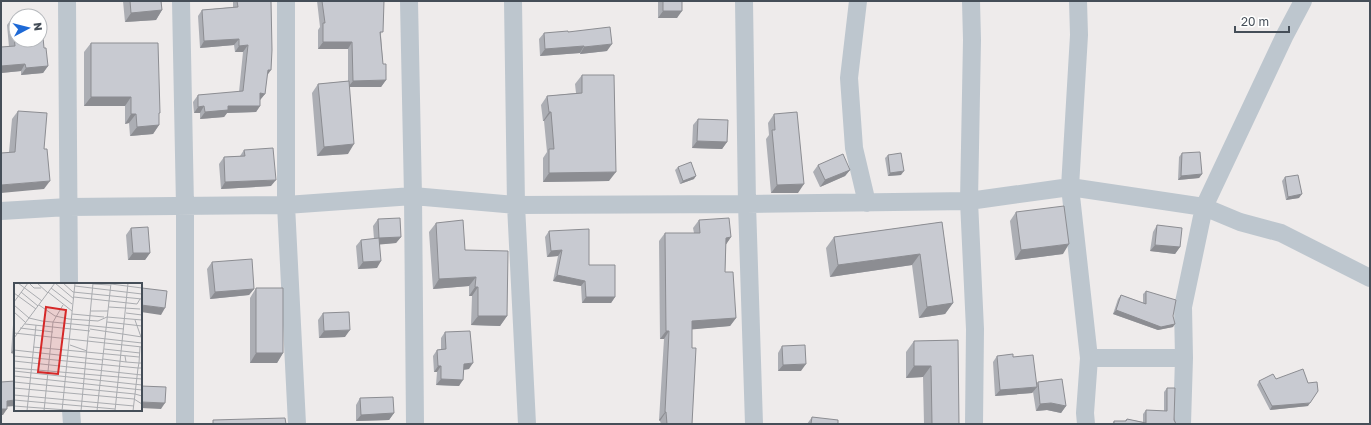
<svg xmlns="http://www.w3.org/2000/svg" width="1371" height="425" font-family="'Golos Text',sans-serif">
<rect width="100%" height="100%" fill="#eeebeb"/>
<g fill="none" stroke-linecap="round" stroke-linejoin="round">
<!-- minor -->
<path stroke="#bdc6ce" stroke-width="18" d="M67,1L69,284
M181,1L185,206V424
M286,1V205L297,424
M409,1L413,196L415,424
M513,1L516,205L527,424
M744,1L747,204L754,424
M858,1L849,78L854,148L867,203
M971,1L972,40L969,201L975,329L974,424
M1078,1L1079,35L1070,187L1089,358L1085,413L1086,424
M1,211L68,207L286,205L413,196L516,205L747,204L969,201L1070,187L1204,207L1240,222L1281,233L1370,278
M1089,358H1184
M71,410L72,424
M1182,424L1184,358L1183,307L1204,207L1285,35L1303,1"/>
</g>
<!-- wall -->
<path fill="#acaeb4" d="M123,1H161L162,10L156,20L125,22Z
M233,1H271L267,76L265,94L260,100V106L256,112L227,113L224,117L200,119V113H194L193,102L198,95L239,92L243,52H235L234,45L200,48L198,16L202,10L233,7Z
M317,1H384L381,35L383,64L386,80L381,87H349L348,154L317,156L312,93L318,84L348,81V49H318V30L320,27Z
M658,1H682L677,18H658Z
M12,18L44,48L48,66L43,73L21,75V71L1,73V47H9L7,25Z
M568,32L607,51L580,54V53L540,56L539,39L544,33Z
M91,43L159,115V125L153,134L130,136L129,123L125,124V106H84V52Z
M582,75L609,181L543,182V158L547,152L544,121H543L541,105L547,96L576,93L575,84Z
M18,111L44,149V189L9,152L12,119Z
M774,114L798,193H771L766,139L769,135L768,123Z
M698,119L727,142L722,149L692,148L693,125Z
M244,150L271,186L221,189L219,164L224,157L240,156Z
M1182,153L1202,174L1199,178L1178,180L1179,157Z
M888,155L901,175L888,176L885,158Z
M818,165L850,170L845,176L820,187L813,172Z
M678,167L694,179L680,184L675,170Z
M1285,177L1299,198L1286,200L1282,181Z
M1016,212L1063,254L1015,260L1010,221Z
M378,219L401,237L396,243L380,244L377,268L358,269L356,246L361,240L374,239L373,226Z
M699,220L731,237L726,244L725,272L736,318L730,326L692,329V424H661L660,421L659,420L664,339H660L659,241L665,233H694L693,228Z
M942,222L953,303L945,314L919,318L912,265L830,277L826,248L834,237Z
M436,223L465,250L507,316L500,326L471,325L472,296H469V286L433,289L429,232Z
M1157,225L1180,247L1175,254L1150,251L1153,232Z
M131,228L150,253L145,260H128L126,235Z
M549,231L589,265L615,297L611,303H582L581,286L553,281L558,256L547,257L545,237Z
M212,262L254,289L249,295L210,299L207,269Z
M256,288L283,353L277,363H250V298Z
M1146,291L1173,316V327L1158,330L1113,314L1118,299L1121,295L1143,303V294Z
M323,313L345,337L319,338L318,320Z
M15,322V354L11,353L13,325Z
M445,332L469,369L464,370L459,386L436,385L437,372H434L433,356L437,350L441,349V338Z
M958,340L959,424H924L923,377L906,378V352L914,341Z
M782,346L801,371H778V353Z
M997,356L1013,357L1036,384L1038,382L1066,406L1061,413L1047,410L1036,411L1033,392L1032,393L995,396L993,362Z
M1276,379L1308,406L1270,410L1257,385L1259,381Z
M1167,388L1176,424H1112L1114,421H1125L1127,419L1143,422V414L1146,410L1164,411V392Z
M360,398L394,413L389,420L356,421V405Z
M812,417L838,424H807Z"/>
<!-- shaded-wall -->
<path fill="#8c8d92" d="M162,10L156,20L125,22L131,13Z
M663,11H682L677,18H658Z
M239,39L234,45L200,48L204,41Z
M323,42H352L348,49H318Z
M612,44L607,51L580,54L584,47Z
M248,45L243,52H235L239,46Z
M584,46L580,53L540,56L545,49Z
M25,64L21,71L1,73V66Z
M48,66L43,73L21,75L26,68Z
M268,70H271L266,77Z
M386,80L381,87H348L353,81Z
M260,93L265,94L260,100H255Z
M91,97H131L125,106H84Z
M204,106L200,113H194L198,107Z
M228,106H260L256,112L227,113L224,117L200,119L205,112Z
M549,112H551L544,121H543Z
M131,114H136L129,123L125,124Z
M159,125L153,134L130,136L137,127Z
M697,141L727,142L722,149L692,148Z
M354,144L348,154L317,156L324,147Z
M850,170L845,176L820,187L825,180Z
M904,171L901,175L888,176L890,173Z
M616,172L609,181L543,182L549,173Z
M1202,174L1199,178L1178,180L1181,176Z
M696,176L694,179L680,184L683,181Z
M276,180L271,186L221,189L225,182Z
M50,181L44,189L1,193V185Z
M804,184L798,193H771L777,185Z
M1302,194L1299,198L1286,200L1288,197Z
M401,237L396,243L375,245L379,238Z
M731,237L725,246L726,238Z
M1069,244L1063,254L1015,260L1021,250Z
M1155,245L1180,247L1175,254L1150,251Z
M562,250L558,256L547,257L551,251Z
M133,253H150L145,260H128Z
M920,254L912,265L830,277L838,265Z
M381,261L377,268L358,269L363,262Z
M557,275L585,281L581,286L553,281Z
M476,277L469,286L433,289L439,279Z
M475,287H478L472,296H469Z
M254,289L249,295L210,299L215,292Z
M586,297H615L611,303H582Z
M953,303L945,314L919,318L927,307Z
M141,305L165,308L161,315L141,312Z
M1116,310L1175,324L1173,327L1158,330L1113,314Z
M478,316H507L500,326L471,325Z
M736,318L730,326L686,330L692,321Z
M350,330L345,337L319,338L324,331Z
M666,331H669L664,339H660Z
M15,347V354L11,353Z
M256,353H283L277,363H250Z
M473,363L469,369L460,370L464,364Z
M806,364L801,371H778L783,365Z
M438,366H441L437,372H434Z
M914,366H931L923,377L906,378Z
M441,379L463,380L459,386L436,385Z
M1037,387L1032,393L995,396L1000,390Z
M15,400V406L2,407L7,401Z
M141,402L165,403L161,409L141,408Z
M1051,403L1066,406L1061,413L1047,410L1036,411L1040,404Z
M1310,403L1308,406L1270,410L1272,406Z
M1,409H7L3,415H1Z
M665,412H666L660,421L659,420Z
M394,413L389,420L356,421L361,415Z"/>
<!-- building -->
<path fill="#c8cad1" stroke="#8c8d92" d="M130,1H161L162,10L131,13Z
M237,1H271L272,50L271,70H268L265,94L260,93V106H228V110L205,112L204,106L198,107V95L243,91L248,45L239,46V39L204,41L202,10L238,7Z
M322,1H384L383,32H380L383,64H386V80L353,81L352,42H323V23H325Z
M663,1H682V11H663Z
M38,16H41L44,48H46L48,66L26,68L25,64L1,66V47L15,46L12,18H16V40H40V16Z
M610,27L612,44L584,47V46L545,49L544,33L568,31V32Z
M91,43H158L160,113H159V125L137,127L136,114H131V97H91Z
M582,75H614L616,172L549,173V149H554L551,112H549L547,96L582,93Z
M349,81L354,144L324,147L318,84Z
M18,111L47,113L44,149H47L50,181L1,185V153L15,152Z
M797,112L804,184L777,185L772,130H775L774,114Z
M698,119L728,120L727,142L697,141Z
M273,148L276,180L225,182L224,157L245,156L244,150Z
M1200,152L1202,174L1181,176L1182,153Z
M901,153L904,171L890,173L888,155Z
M843,154L850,170L825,180L818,165Z
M691,162L696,176L683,181L678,167Z
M1298,175L1302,194L1288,197L1285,177Z
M1064,206L1069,244L1021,250L1016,212Z
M400,218L401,237L379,238L381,261L363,262L361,240L379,238L378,219Z
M729,218L731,237L726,238L725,272H733L736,318L692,321V348H696L692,424H667L666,412H665L669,331H666L665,233H700L699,220Z
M463,220L465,250L508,251L507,316H478V287H475L476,277L439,279L436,223Z
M942,222L953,303L927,307L920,254L838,265L834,237Z
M1157,225L1182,228L1180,247L1155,245Z
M148,227L150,253H133L131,228Z
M589,229V265H615V297H586L585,281L557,275L562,250L551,251L549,231Z
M252,259L254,289L215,292L212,262Z
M142,288L167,291L165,308L141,305Z
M256,288H283V353H256Z
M1146,291L1176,300L1173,316L1175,324L1161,327L1116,310L1121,295L1146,304Z
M349,312L350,330L324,331L323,313Z
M470,331L473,363L464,364L463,380L441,379V366H438L437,350L446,349L445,332Z
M958,340L959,424H932L931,366H914V341Z
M805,345L806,364L783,365L782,346Z
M1013,354V357L1033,355L1037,387L1000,390L997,356Z
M1303,369L1308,383L1317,382L1318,391L1310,403L1272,406L1259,381L1273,374L1276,379Z
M1062,379L1066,406L1051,403L1040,404L1038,382Z
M15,381V400L7,401V409H1V382Z
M141,386L166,387L165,403L141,402Z
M1167,388H1175L1174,420L1176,424H1114V421H1126L1127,419L1146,423V410L1167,411Z
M393,397L394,413L361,415L360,398Z
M812,417L838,420V424H811Z
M285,418L286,424H213V420Z"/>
<!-- overview -->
<g transform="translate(14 283)">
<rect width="128" height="128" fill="#eeebeb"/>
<path fill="none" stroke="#aaacb0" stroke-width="1" d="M4,0L28,18M15,0L20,5H27M23,0L34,10M41,0L60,16M49,0L59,9L128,16M79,1L96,2M97,1L128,5M61,3L128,11M37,5L58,21M7,9L24,23M34,9L58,28M0,10L22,26M60,14L123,21L126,16M0,19L14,0M0,22L15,35L28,38L110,46M25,22L41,33L55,36L84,38L93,34L128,37M95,24L126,26M77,28H94M0,29L11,39M112,30L128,32M58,31L90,34M121,37L127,54M93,39L128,43M11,41L76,48M6,45L39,49M76,46L128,54M0,50L128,64M75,54L128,60M0,55L41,0M56,62L73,68M19,64L125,74M126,64L125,80H128M90,66L126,70M0,67L89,77M0,73L124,85L121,111L128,113M111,73L112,79L125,80L124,85H128M89,76L112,79M0,78L128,92M0,85L128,96M0,88L128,102M0,93L128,107M0,99L121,111L119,128M0,105L120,116L128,121M0,112L120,123M0,117L101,126M0,123L66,128M13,128L22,42M30,128L39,39L49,22M48,128L61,0M67,128L79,0M83,128L97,0M101,128L114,0"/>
<path fill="#d62828" fill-opacity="0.15" stroke="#d62828" stroke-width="2" d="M32,24L52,27L44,91L24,89Z"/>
<rect width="128" height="128" fill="none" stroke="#454e58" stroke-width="2"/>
</g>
<!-- border -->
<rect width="1371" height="425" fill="none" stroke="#454e58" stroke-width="4"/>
<!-- north arrow -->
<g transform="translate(28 28) rotate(83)"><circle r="19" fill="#ffffff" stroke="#b5b8bc"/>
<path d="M0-3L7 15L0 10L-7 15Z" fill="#1e69d6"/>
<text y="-6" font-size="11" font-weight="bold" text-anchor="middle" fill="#454e58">N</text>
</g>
<!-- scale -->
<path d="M1235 26v6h54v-6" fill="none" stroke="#454e58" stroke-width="2"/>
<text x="1241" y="26" font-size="12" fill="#454e58" stroke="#ffffff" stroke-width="3" paint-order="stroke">20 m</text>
</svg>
